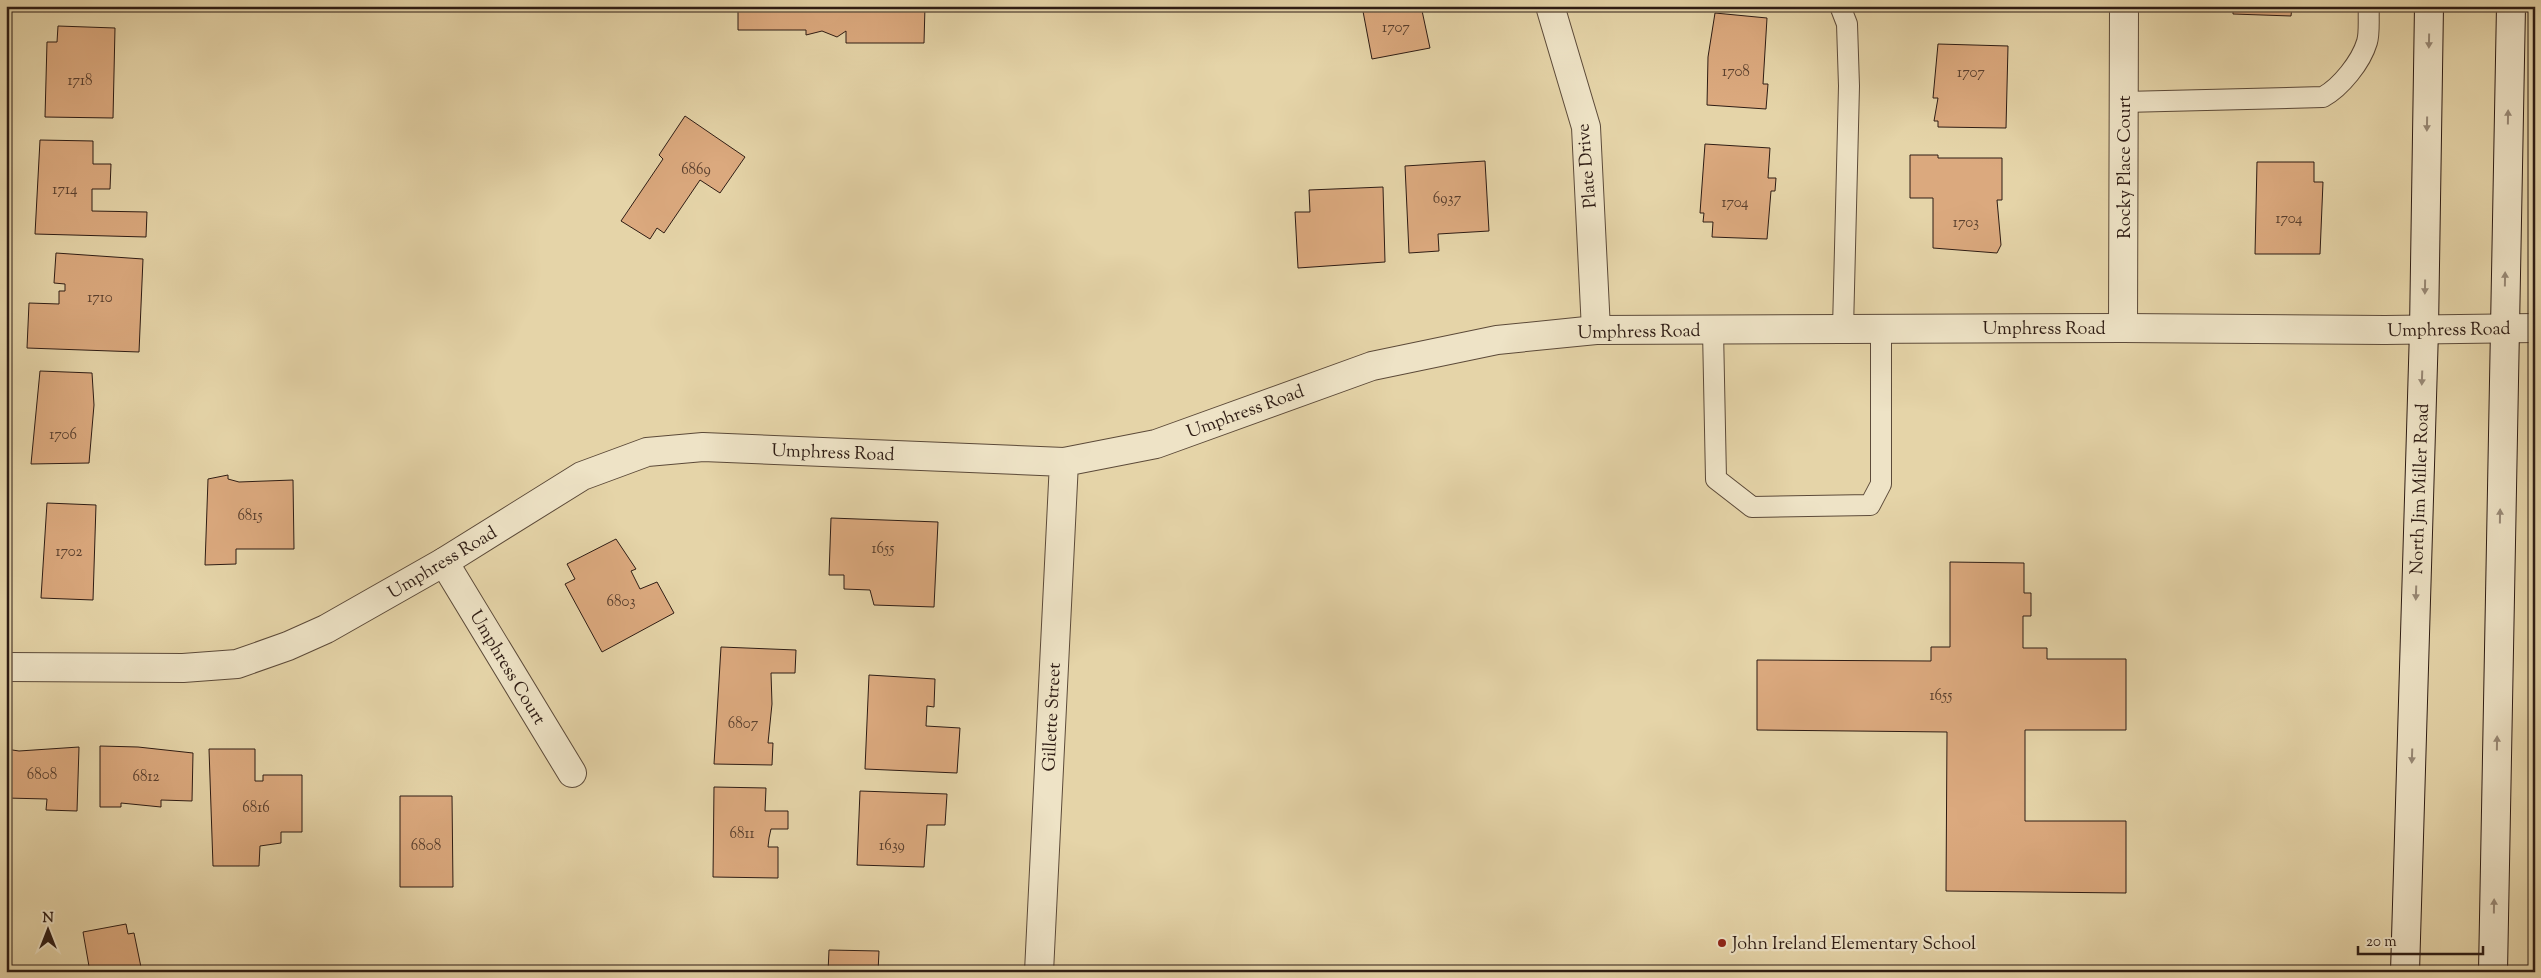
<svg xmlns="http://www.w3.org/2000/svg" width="2541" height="978" font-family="'Sorts Mill Goudy',serif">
<rect width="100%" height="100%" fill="#e5d4a8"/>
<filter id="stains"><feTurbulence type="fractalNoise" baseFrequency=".004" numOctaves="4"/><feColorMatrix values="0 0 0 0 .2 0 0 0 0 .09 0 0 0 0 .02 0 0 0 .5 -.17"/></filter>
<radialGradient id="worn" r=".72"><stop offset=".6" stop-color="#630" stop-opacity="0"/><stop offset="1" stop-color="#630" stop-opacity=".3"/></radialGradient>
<!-- building -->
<path fill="#dba97e" stroke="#2e1c14" d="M738,6H925L924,43H846V31L837,37L822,31L806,35V30H738Z
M1362,6H1421L1430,48L1372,59Z
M2233,6H2292L2291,16L2233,14Z
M1715,13L1767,18L1763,84H1768L1766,109L1707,105L1708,57Z
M58,26L115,28L113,118L45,117L47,42H57Z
M1938,44L2008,46L2006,128L1938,127V121H1934L1938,98H1933Z
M685,116L745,157L720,193L700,180L664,233L657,228L650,239L621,221L663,159L659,155Z
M40,140L93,141V164H111L110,189H92V211L147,212L146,237L35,234Z
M1705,144L1770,148L1768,178H1776L1775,191H1771L1767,239L1712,237L1713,222H1703L1704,213H1700Z
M1910,155H1938V158H2002V200H1997L2001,245L1997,253L1933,248V198H1910Z
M1485,161L1489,231L1438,234L1439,251L1409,253L1405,166Z
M2257,162H2314V182H2323L2320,254H2255Z
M1383,187L1385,262L1298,268L1295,212H1310L1309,190Z
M56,253L143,259L139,352L27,348L29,303L59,304V291H65V284L54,283Z
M40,371L92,373L94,405L89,463L31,464Z
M228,475V479L239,482L293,480L294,549H236V564L205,565L208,479Z
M47,503L96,505L93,600L41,598Z
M831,518L938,522L934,607L874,605L870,590L844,589V575H829Z
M616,539L636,569L631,571L640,589L657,582L674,613L602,652L565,584L575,579L567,564Z
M1950,562L2024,563V593H2031V616H2023V648H2047V659H2126V730H2025V821H2126V893L1946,891L1947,732L1757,730V660L1931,661V647H1950Z
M721,647L796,650L795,673H771L772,704L768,743H773L772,765L714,764Z
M869,675L935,679L934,707L927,706L926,726L960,728L957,773L865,769Z
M100,746L138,747L193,753L192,801L161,800V807L121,803V807H100Z
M79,747L77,811L46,810L47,799L6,798V749L19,751Z
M209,749H255V781H263V775H302V832H281V843L260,846L259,866H213Z
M714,787L766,788L765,811H788V829H771L769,838L768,847H778V878L713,877Z
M860,791L947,794L945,825H927L924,867L857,865Z
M400,796H452L453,887H400Z
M126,924L128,934L134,933L142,972H90L83,932Z
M829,950L879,951L878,972H828Z"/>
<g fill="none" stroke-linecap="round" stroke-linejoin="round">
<defs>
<path id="service" d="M1840,6L1847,24L1849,86L1843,329
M2124,102L2323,97C2341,87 2361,62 2367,42C2370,32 2368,17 2369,6
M1713,330L1716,479L1752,507L1870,505L1881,484V329"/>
<path id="minor" d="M1550,6L1586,127L1596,330
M2123,328L2124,6
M444,562L572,773"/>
<path id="tertiary" d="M6,667L183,668L237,664L288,646L326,629L444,562L582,476L647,452L703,447L1064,462L1156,444L1372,366L1497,340L1596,330L2123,328L2385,330L2535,328
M1039,972L1064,462"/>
<path id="secondary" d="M2405,972L2424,330L2429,6
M2493,972L2511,6"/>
</defs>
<!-- service casing -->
<use href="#service" stroke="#5c4a39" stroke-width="22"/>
<!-- minor casing -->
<use href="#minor" stroke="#5c4a39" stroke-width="30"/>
<!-- tertiary casing -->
<use href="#tertiary" stroke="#5c4a39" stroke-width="30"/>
<!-- secondary casing -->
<use href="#secondary" stroke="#2e1c14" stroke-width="30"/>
<!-- service -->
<use href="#service" stroke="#eee3c6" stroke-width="20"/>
<!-- minor -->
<use href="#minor" stroke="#eee3c6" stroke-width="28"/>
<!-- tertiary -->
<use href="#tertiary" stroke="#eee3c6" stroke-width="28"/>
<!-- secondary -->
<use href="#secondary" stroke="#eee3c6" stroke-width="28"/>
</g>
<!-- one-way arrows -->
<defs><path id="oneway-solid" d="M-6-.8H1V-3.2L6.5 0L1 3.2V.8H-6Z" transform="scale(1.25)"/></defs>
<g fill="#988976">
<use href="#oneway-solid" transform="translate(2429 41) rotate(91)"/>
<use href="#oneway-solid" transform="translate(2508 117) rotate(-89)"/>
<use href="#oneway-solid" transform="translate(2427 124) rotate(91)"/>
<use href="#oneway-solid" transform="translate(2505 279) rotate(-89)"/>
<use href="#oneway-solid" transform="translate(2425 287) rotate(91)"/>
<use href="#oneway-solid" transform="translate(2422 378) rotate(92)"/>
<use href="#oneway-solid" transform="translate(2500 516) rotate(-89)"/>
<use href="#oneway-solid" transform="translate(2416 593) rotate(92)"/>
<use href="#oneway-solid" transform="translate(2497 743) rotate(-89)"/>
<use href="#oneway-solid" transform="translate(2412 756) rotate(92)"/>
<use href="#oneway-solid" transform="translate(2494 906) rotate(-89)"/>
</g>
<!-- markers -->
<circle fill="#8f2418" stroke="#eee3c6" stroke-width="2" cx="1722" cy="943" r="5"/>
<g text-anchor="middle" stroke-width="4.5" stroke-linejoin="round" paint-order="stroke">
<!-- number labels -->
<g font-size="15" fill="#593f2e">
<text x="1396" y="32">1707</text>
<text x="1736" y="76">1708</text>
<text x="1971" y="77">1707</text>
<text x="80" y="85">1718</text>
<text x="696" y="174">6869</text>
<text x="65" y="194">1714</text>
<text x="1447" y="203">6937</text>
<text x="1735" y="207">1704</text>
<text x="2289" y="223">1704</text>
<text x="1966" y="227">1703</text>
<text x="100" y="302">1710</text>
<text x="63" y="439">1706</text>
<text x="250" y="520">6815</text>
<text x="883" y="553">1655</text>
<text x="69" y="556">1702</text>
<text x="621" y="606">6803</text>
<text x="1941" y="700">1655</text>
<text x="743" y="728">6807</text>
<text x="42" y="779">6808</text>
<text x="146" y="781">6812</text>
<text x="256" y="812">6816</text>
<text x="742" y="838">6811</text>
<text x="426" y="850">6808</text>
<text x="892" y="850">1639</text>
</g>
<!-- street labels -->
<g font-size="18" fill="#2e1c14" stroke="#eee3c6">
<text transform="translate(1586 166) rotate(-95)" y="6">Plate Drive</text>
<text transform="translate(2124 167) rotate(-90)" y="6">Rocky Place Court</text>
<text x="2044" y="334">Umphress Road</text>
<text transform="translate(2449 329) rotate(-1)" y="6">Umphress Road</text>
<text transform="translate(1639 331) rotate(-1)" y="6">Umphress Road</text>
<text transform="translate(1245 411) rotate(-20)" y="6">Umphress Road</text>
<text transform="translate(833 452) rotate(2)" y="6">Umphress Road</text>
<text transform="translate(2419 489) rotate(-88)" y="6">North Jim Miller Road</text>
<text transform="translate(442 562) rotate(-31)" y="6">Umphress Road</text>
<text transform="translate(508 667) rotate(59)" y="6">Umphress Court</text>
<text transform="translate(1051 717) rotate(-87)" y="6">Gillette Street</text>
</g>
<!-- poi labels -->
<g font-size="18" fill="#2e1c14" stroke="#eee3c6" text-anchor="start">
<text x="1732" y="949">John Ireland Elementary School</text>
</g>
</g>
<!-- margin -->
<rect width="2541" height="978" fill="none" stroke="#e5d4a8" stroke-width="25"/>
<rect x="8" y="8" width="2526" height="963" fill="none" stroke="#2e1c14" stroke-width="2.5"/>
<rect x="12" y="12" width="2516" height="953" fill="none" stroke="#2e1c14"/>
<!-- north arrow -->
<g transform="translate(48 930)" stroke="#eee3c6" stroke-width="4" paint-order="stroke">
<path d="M0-4L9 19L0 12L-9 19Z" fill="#2e1c14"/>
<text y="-8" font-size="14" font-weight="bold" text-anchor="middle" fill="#2e1c14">N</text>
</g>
<!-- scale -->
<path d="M2358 946v8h125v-8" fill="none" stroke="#2e1c14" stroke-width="2.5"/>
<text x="2366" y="946" font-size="15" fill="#2e1c14" stroke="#eee3c6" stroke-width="4" paint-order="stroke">20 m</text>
<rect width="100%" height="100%" filter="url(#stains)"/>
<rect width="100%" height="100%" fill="url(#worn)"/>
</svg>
